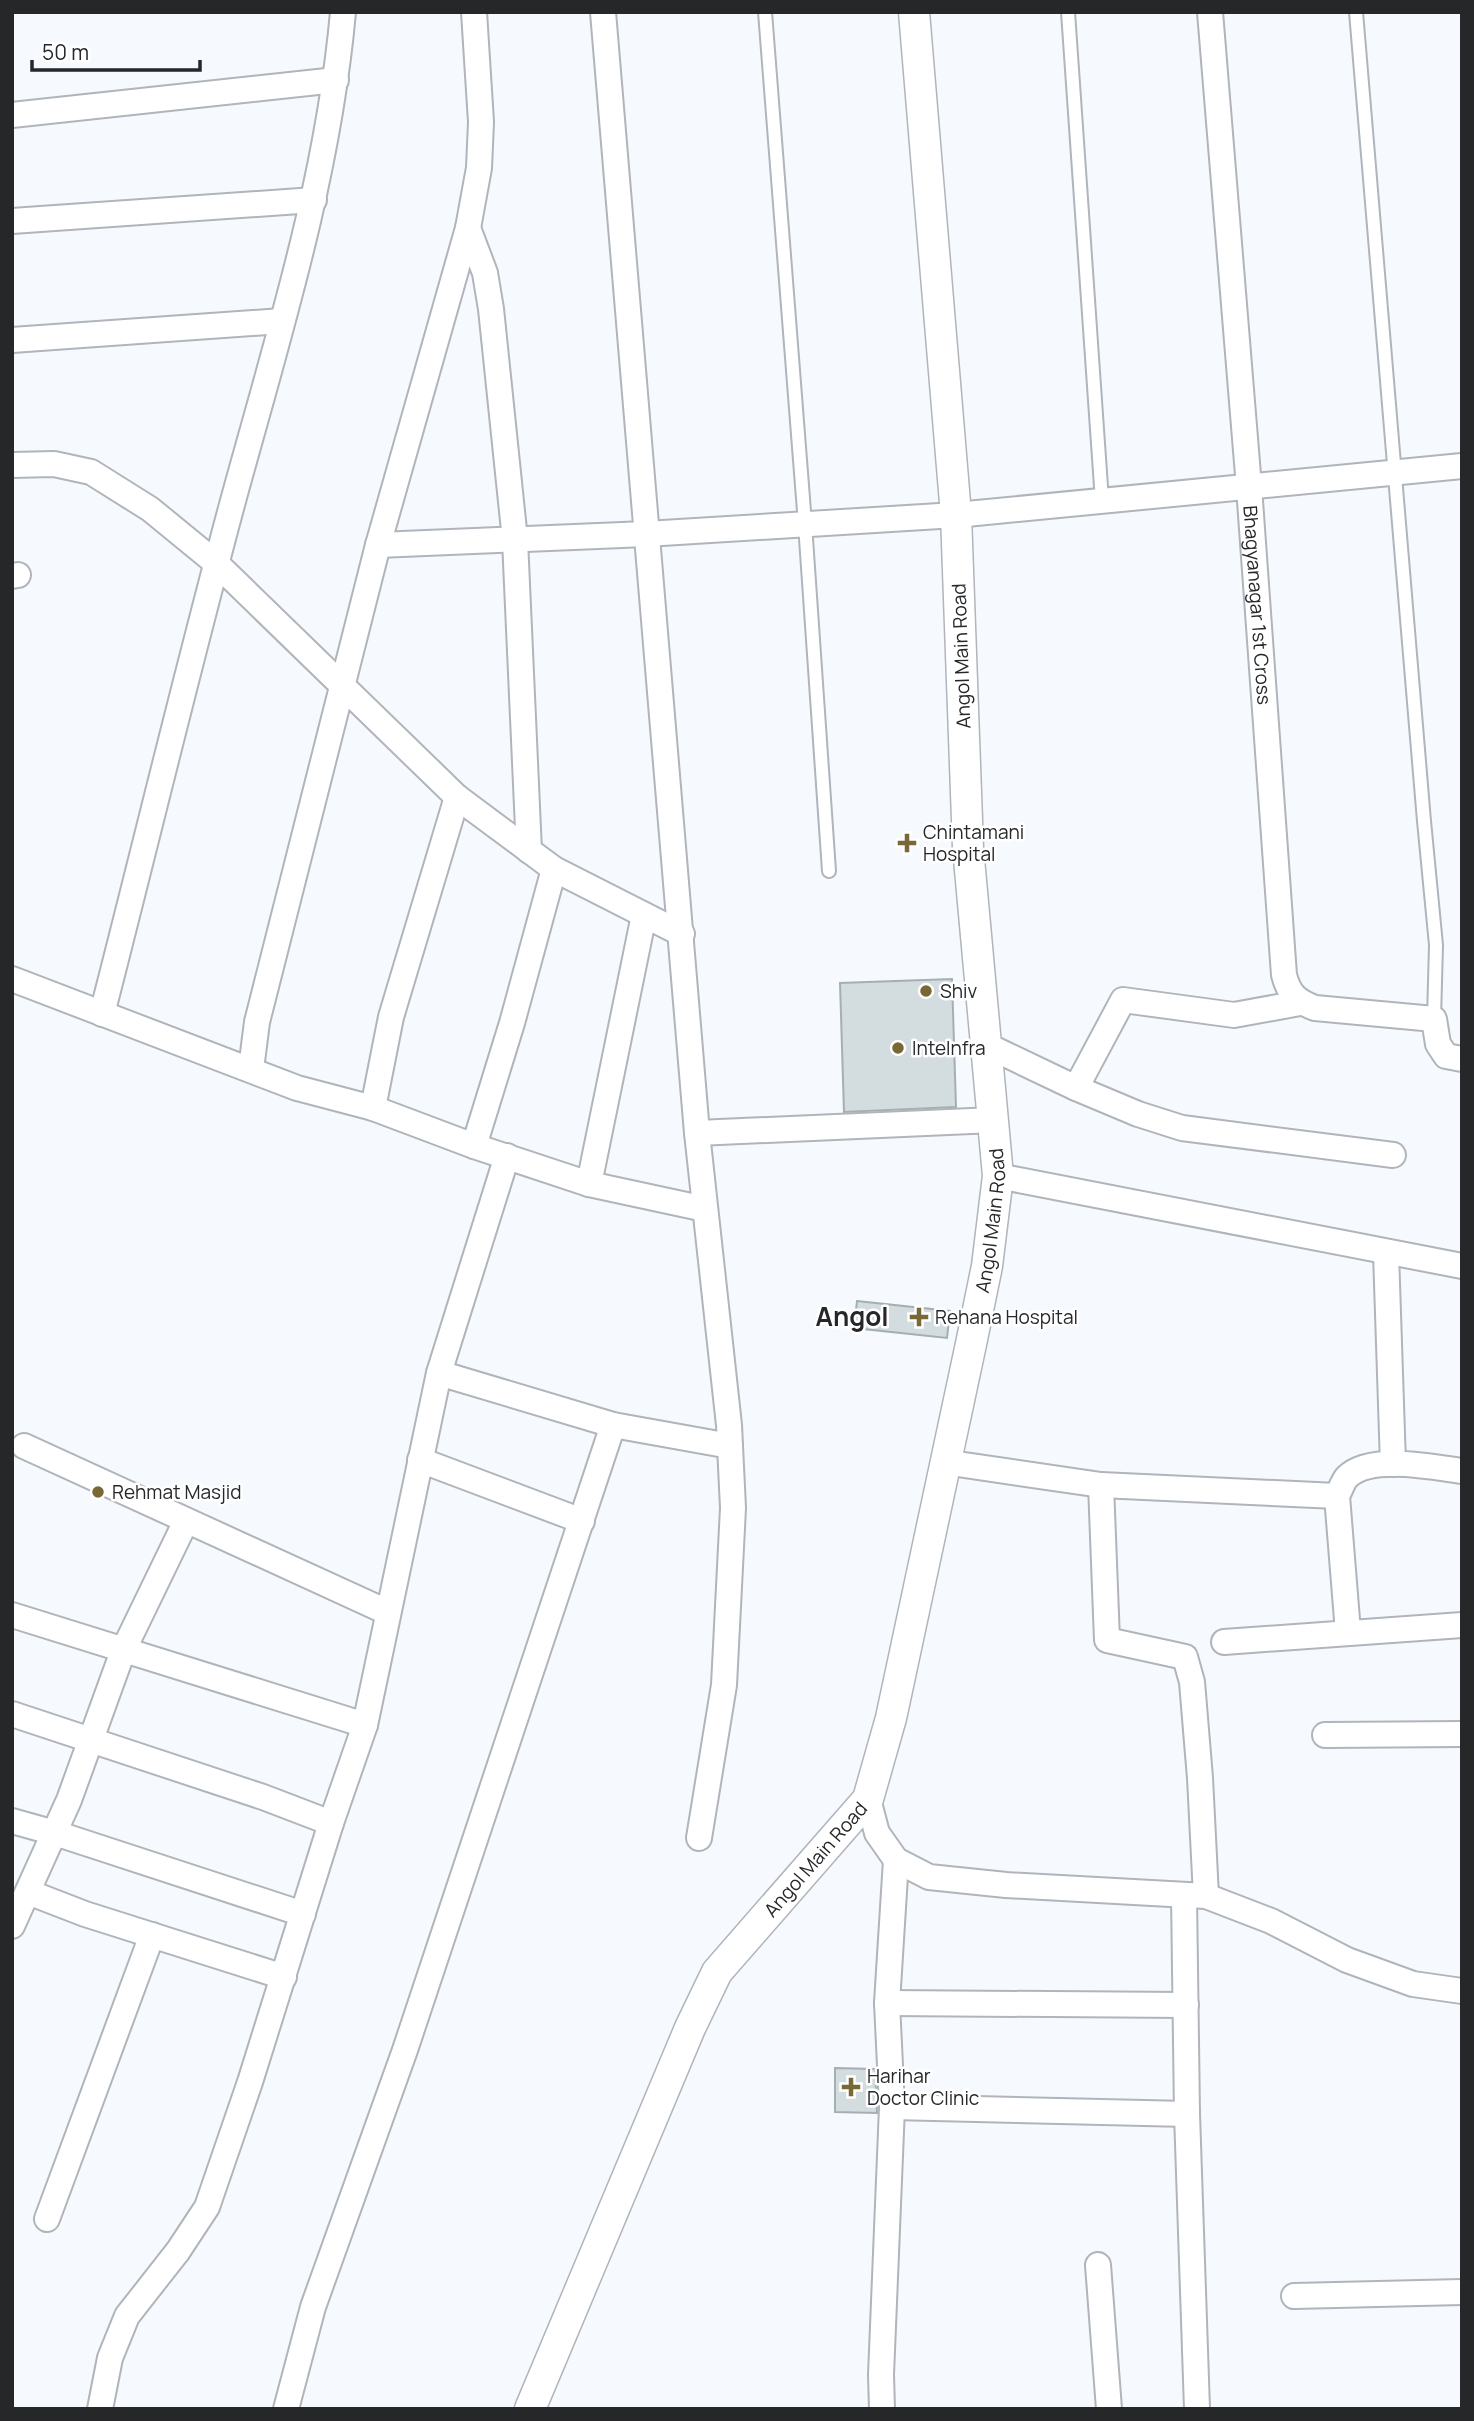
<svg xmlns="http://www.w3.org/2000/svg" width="1474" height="2421" font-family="Manrope,sans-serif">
<rect width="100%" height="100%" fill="#f6fafe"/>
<!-- building -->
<path fill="#d3dcdf" stroke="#a5afb1" stroke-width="2" d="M952,979L956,1107L844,1112L840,983Z
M857,1301L950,1311L947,1338L854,1328Z
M835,2068L875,2069L877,2113L835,2112Z"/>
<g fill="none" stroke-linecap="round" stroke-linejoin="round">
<defs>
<path id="service" d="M765,12L805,524L829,871
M1068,12L1102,501
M1356,12L1424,821L1436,945L1434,1019"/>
<g id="minor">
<path d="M603,12L697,1133L729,1425L733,1508L724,1685L699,1838"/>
<path id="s1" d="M1210,12L1249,487L1284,975C1289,994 1296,1001 1315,1008L1434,1019L1438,1044L1446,1056L1462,1059"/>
<path d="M12,115L336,80"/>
<path d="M12,221L314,200"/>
<path d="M468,228L485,273L491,309L515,540L529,851"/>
<path d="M12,340L282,321"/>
<path d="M12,465L54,464L91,472L150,509L216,563L457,797L554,869L682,934"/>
<path d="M378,545L646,534L956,515L1462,466"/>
<path d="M12,576L18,575"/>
<path d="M12,979L297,1088L373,1108L474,1146L589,1184L705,1209"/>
<path d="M102,1014C146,843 187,671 233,501C277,340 328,180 343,12"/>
<path d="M988,1046L1076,1088L1138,1114L1182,1128L1393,1155"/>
<path d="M251,1069L257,1022L378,545L468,228L479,168L481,122L474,12"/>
<path d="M1076,1088L1123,1000L1234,1015L1300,1003"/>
<path d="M373,1108L391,1017L457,797"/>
<path d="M697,1133L994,1120"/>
<path d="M474,1146L512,1023L554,869"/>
<path d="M998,1176L1462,1266"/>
<path d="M589,1184L644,915"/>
<path d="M1386,1253L1393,1464"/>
<path d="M439,1373L613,1425L730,1446"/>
<path d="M24,1446L387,1612"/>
<path d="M420,1460L582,1521"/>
<path d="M944,1462L1101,1485L1337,1496"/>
<path d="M1101,1485L1107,1640L1185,1657L1192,1682L1200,1778L1206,1896"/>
<path d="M12,1615L365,1725"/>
<path d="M1348,1632L1337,1496C1340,1491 1343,1481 1347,1477C1370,1454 1433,1467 1462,1471"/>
<path d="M1224,1642L1462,1625"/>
<path d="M12,1714L263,1797L331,1823"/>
<path d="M1325,1735L1462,1734"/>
<path d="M868,1799L877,1833L896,1860L929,1877L1006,1885L1206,1896L1271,1921L1347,1960L1413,1984L1462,1991"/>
<path d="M12,1821L55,1833L303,1914"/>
<path d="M28,1892L85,1914L284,1977"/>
<path d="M1184,1895L1187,2114L1197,2409"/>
<path d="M12,1926L69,1800L123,1651L186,1521"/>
<path d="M887,2003L1186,2005"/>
<path d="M892,2107L1187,2114"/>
<path d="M47,2219L152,1935"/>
<path d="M1098,2265L1109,2409"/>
<path d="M1294,2296L1462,2292"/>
<path d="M100,2409L110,2358L127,2316L178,2251L207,2207L250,2082L331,1823L365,1725L439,1373L507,1156"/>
<path d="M286,2409L313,2307L405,2050L613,1425"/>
<path d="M882,2409L881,2375L892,2107L887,2003L896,1860"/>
</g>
<g id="tertiary">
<path id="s2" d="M530,2409L690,2028L717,1972L868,1799L891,1718L971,1344L987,1266L998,1176L968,848L956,515L914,12"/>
</g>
</defs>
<!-- service casing -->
<use href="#service" stroke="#afb5bb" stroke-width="16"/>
<!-- minor casing -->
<use href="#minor" stroke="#afb5bb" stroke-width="28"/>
<!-- tertiary casing -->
<use href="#tertiary" stroke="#afb5bb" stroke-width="33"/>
<!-- service -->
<use href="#service" stroke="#fff" stroke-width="12"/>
<!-- minor -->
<use href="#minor" stroke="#fff" stroke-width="24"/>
<!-- tertiary -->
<use href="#tertiary" stroke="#fff" stroke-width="30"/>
</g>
<!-- markers -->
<g fill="#796735" stroke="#fff" stroke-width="2.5">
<path d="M903.5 832.5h7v7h7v7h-7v7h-7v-7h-7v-7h7z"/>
<circle cx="926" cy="991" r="7"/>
<circle cx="898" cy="1048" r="7"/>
<path d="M915.5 1306.5h7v7h7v7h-7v7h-7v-7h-7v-7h7z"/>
<circle cx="98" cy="1492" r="7"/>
<path d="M847.5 2076.5h7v7h7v7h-7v7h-7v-7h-7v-7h7z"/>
</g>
<g text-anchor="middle" stroke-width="5" stroke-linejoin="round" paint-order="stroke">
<!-- street labels -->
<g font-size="19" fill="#252729" stroke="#fff">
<text dy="7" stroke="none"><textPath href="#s1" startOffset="595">Bhagyanagar 1st Cross</textPath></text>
<text transform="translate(961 656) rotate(-92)" y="7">Angol Main Road</text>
<text dy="7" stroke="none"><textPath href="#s2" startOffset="1297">Angol Main Road</textPath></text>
<text dy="7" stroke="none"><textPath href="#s2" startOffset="625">Angol Main Road</textPath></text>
</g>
<!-- poi labels -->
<g font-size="19" fill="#252729" stroke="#fff" text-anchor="start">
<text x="923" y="839">Chintamani<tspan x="923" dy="22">Hospital</tspan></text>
<text x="940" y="998">Shiv</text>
<text x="912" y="1055">Intelnfra</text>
<text x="935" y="1324">Rehana Hospital</text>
<text x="112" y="1499">Rehmat Masjid</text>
<text x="867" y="2083">Harihar<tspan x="867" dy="22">Doctor Clinic</tspan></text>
</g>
<!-- district labels -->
<g font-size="26" font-weight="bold" fill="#252729" stroke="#fff">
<text x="852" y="1326">Angol</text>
</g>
</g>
<!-- border -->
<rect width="1474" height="2421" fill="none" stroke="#252729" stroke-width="28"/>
<!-- scale -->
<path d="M32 60v10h168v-10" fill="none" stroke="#252729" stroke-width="3.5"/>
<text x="42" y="60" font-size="21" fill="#252729" stroke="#ffffff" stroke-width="5" paint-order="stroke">50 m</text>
</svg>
